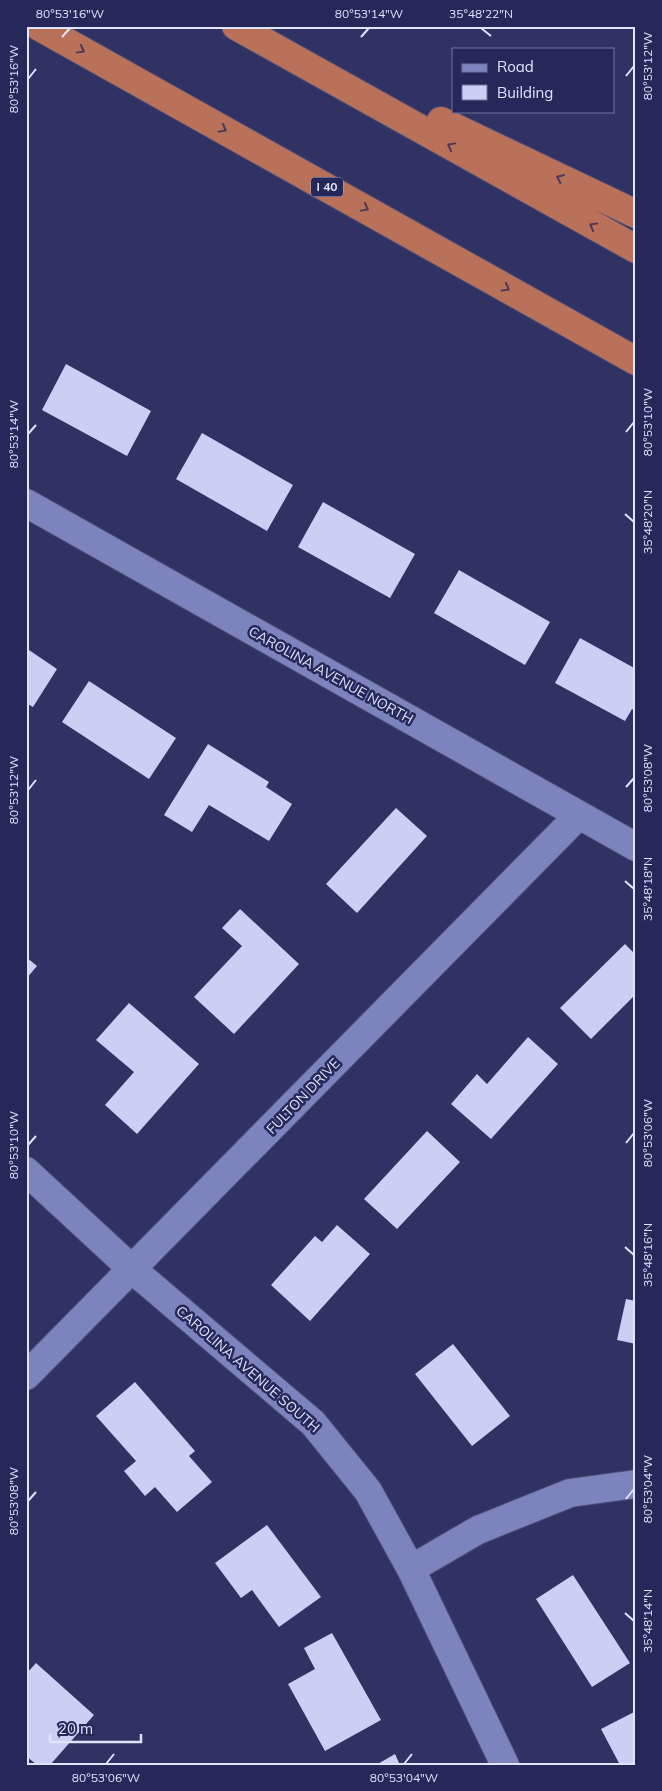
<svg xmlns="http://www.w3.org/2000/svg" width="662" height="1791" font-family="Mulish,sans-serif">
<rect width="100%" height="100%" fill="#303264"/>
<!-- building -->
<path fill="#cacff4" d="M66,364L151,411L127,456L42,410Z
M202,433L293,485L267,531L176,479Z
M323,502L415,554L390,598L298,547Z
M459,570L550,622L525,665L434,613Z
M580,638L636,669V711L632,709L625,721L555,683Z
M26,648L57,669L33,707L26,703Z
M89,681L176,738L149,779L62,722Z
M208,744L269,782L266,787L292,804L269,841L209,805L192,832L164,815Z
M396,808L427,836L357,913L326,884Z
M240,909L299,964L234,1034L194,997L242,946L222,928Z
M625,944L636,955V994L591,1039L560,1008Z
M26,957L37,966L26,979Z
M129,1003L199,1064L137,1134L105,1105L134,1072L96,1040Z
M528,1037L558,1064L491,1139L451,1104L477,1074L487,1084Z
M427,1131L460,1162L397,1229L364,1199Z
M337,1225L370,1254L310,1321L271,1285L315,1236L322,1242Z
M626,1299L636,1301V1344L617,1340Z
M453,1344L510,1416L472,1446L415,1374Z
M135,1382L195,1451L189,1456L212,1482L177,1512L155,1487L145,1496L124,1471L136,1461L96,1416Z
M267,1525L321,1597L279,1627L252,1590L241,1598L215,1563Z
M573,1575L630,1663L592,1687L536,1599Z
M332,1633L381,1720L325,1751L288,1684L315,1669L304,1648Z
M36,1663L94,1715L50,1765H37L26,1756V1703L28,1701L26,1700V1674Z
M636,1711V1765H620L601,1729Z
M395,1754L400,1765H376Z"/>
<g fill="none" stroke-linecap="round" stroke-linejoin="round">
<defs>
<path id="minor" d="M26,503L636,847
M26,1171L133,1270L313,1423L368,1491L411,1569L505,1765
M26,1376L579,815
M411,1569L478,1530L570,1493L636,1484"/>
<path id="highway" d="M38,26L636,361
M236,26L636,249
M441,121L636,214"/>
</defs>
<!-- minor casing -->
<use href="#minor" stroke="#4d4d77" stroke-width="30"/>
<!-- highway casing -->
<use href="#highway" stroke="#4d4d77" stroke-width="30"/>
<!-- minor -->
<use href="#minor" stroke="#7d83bc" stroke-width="28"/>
<!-- highway -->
<use href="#highway" stroke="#ba7159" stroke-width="28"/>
</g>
<!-- one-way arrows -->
<defs><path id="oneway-chevron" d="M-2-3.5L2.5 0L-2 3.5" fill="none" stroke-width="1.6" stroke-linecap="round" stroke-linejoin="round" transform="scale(1.25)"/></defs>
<g stroke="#4b3a59">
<use href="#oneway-chevron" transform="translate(81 50) rotate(29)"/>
<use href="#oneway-chevron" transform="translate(223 129) rotate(29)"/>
<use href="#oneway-chevron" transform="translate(451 146) rotate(-151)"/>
<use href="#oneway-chevron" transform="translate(560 178) rotate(-155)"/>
<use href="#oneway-chevron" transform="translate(365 208) rotate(29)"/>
<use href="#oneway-chevron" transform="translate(593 226) rotate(-151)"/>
<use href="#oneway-chevron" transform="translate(506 288) rotate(29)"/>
</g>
<!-- ticks -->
<path fill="none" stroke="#e0e4fd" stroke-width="2" d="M481,28L491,36M62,37L70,28M361,37L369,28M626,76L634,66M28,79L36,69M626,432L634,422M28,434L36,425M625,514L634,522M626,787L634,778M28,790L36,780M625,881L634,889M626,1143L634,1133M28,1145L36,1136M625,1247L634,1255M626,1499L634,1489M28,1501L36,1492M625,1613L634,1621M106,1764L114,1754M404,1764L412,1754"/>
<g text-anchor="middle" stroke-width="5" stroke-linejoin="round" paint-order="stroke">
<!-- shield labels -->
<rect fill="#262859" stroke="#a8accc" stroke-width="1" x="311" y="177.5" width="32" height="19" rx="4"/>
<g font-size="12" font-weight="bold" fill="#e0e4fd">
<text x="327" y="191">I 40</text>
</g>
<!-- street labels -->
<g font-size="14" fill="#e0e4fd" stroke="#262859">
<text transform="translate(331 675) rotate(29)" y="5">CAROLINA AVENUE NORTH</text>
<text transform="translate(303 1096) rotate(-46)" y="5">FULTON DRIVE</text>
<text transform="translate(248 1369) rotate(41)" y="5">CAROLINA AVENUE SOUTH</text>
</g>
</g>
<!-- border -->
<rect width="662" height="1791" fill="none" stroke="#262859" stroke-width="55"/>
<!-- legend -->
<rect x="452" y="48" width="162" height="65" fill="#262859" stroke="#70739b"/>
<rect x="462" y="64" width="25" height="8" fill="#7d83bc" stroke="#70739b"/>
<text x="497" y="72" font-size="15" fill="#e0e4fd">Road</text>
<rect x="462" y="85" width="25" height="15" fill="#cacff4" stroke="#70739b"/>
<text x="497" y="98" font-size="15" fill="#e0e4fd">Building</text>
<!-- scale -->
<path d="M50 1734v8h91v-8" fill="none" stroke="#e0e4fd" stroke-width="2.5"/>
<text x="58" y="1734" font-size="15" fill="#e0e4fd" stroke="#262859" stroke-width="4" paint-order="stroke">20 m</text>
<rect x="28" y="28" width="606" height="1736" fill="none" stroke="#e0e4fd" stroke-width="2"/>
<g font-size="12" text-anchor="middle" fill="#e0e4fd">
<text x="70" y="18">80°53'16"W</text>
<text x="369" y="18">80°53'14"W</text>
<text x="481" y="18">35°48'22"N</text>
<text transform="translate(648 66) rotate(-90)" y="4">80°53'12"W</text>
<text transform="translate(14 79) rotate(-90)" y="4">80°53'16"W</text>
<text transform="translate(648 422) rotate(-90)" y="4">80°53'10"W</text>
<text transform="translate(14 434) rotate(-90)" y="4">80°53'14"W</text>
<text transform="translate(648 522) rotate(-90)" y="4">35°48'20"N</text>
<text transform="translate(648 778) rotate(-90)" y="4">80°53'08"W</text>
<text transform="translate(14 790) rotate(-90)" y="4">80°53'12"W</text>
<text transform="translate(648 889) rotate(-90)" y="4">35°48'18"N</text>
<text transform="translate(648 1133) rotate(-90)" y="4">80°53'06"W</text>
<text transform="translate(14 1145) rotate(-90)" y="4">80°53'10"W</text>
<text transform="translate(648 1255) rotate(-90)" y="4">35°48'16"N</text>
<text transform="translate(648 1489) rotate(-90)" y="4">80°53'04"W</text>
<text transform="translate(14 1501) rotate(-90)" y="4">80°53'08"W</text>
<text transform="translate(648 1621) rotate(-90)" y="4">35°48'14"N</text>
<text x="106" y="1782">80°53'06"W</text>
<text x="404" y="1782">80°53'04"W</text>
</g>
</svg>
